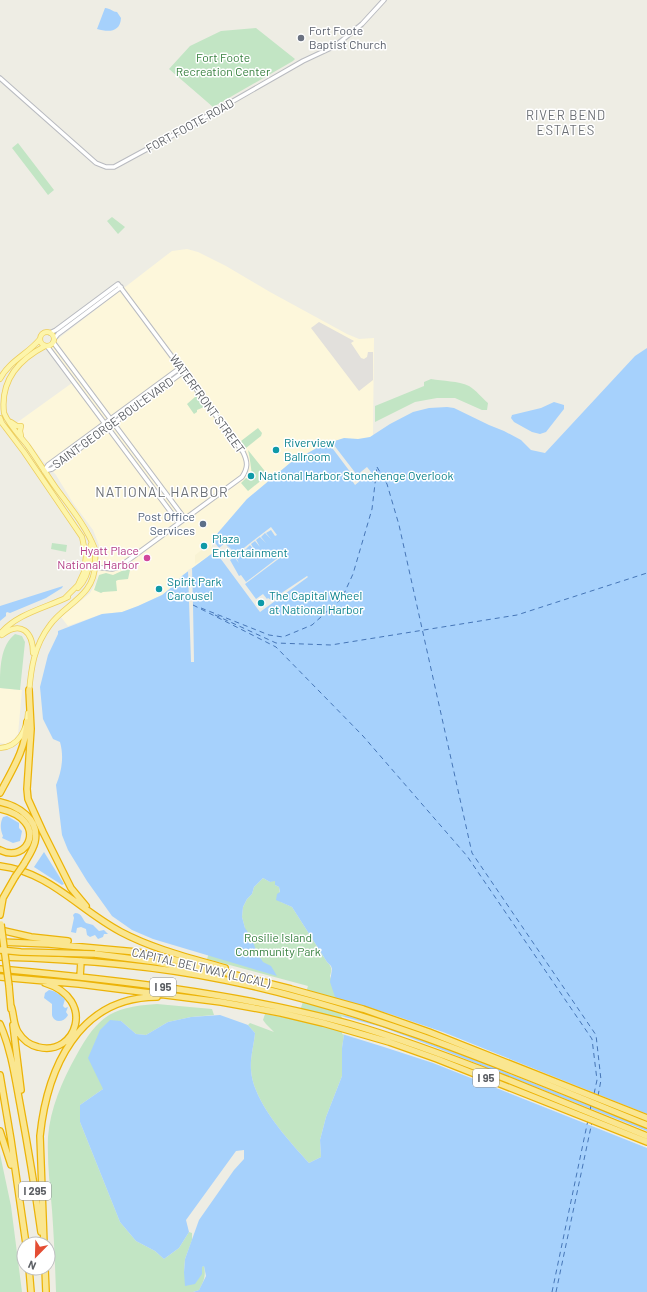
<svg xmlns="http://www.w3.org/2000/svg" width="647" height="1292" font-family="Barlow,sans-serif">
<rect width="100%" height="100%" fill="#eeede4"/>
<!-- commercial -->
<path fill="#fdf7db" d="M187,249L198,252L226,266L270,292L347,334L359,339L374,338L373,436L365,439H358L322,445L290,463L247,499L216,535L214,540L215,552L183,575L172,587L162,595L138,606L122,612L102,614L68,626L61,617L90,593L97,581L99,560V545L93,530L73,503L56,475L42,460L15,424L72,383L46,348L168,254L172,251Z
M0,688L22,690L18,734L12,742L5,744L0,743Z"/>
<!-- industrial -->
<path fill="#e2e0dc" d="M319,322L354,341L351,343L361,358L364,359L367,357L368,352H373V380L359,391L311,328Z"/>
<!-- green -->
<path fill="#c2e5c4" d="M256,28L295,59L293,61L213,107L169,69L190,46L221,31Z
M18,143L54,190L48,195L12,148Z
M112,217L125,227L118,234L107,221Z
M431,379C443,381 458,381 469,386C476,390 482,398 488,403L487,410H482L455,398H437L415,402L375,422V406L424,386V382Z
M195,397H198L204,407L197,410V412L194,414L187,404Z
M258,428L262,433L261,436L246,448L241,441Z
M248,450L268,475L248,491L241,483L246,478L250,479L252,476C251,467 250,459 248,450Z
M52,543L67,545L66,552L51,549Z
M126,569L130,570L128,579L118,580L116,581L117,591L103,592L101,593L94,590L99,575L106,573L113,575Z
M15,634L22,636L25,642L20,690L0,688C0,669 0,646 15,634Z
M263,878L270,882L275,880V885L279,887L281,902L292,907L327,962C332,967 332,969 330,976L346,1020L342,1048V1076L326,1117L320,1140L321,1157L309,1163C288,1140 253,1102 251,1070C250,1057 254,1045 255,1033L248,1025L250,1023L274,1032L266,1024L263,1020L265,1014L297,1020L308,986L207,959L209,953L245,928L242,917L243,907L247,899L252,894L254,887Z
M157,1004L212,1009L214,1015L191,1017L168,1022L146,1035L136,1034L121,1021L103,1089L80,1105V1122L120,1222L136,1241L155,1251L164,1259L179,1248L189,1232L192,1233V1240L185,1259L184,1272L204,1266C206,1276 204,1281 199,1290L193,1292H56C55,1264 54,1237 52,1210C50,1186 47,1161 48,1137C50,1109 62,1081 76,1056C98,1016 111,1007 157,1004Z
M0,1154L11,1206L22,1292H0Z"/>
<!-- sand -->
<path fill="#f9f3d4" d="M210,544L215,552L195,564V555Z"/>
<!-- water -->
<path fill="#a6d1fc" d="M105,8C110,8 113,12 117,12L121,18C120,33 108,32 97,29Z
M647,348V1292H193L199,1290L206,1276L204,1266L202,1267V1274L195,1284L185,1286L184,1272L185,1259L199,1220L234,1170L244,1159V1150L236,1151L186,1220L189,1232L179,1248L164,1259L155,1251L136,1241L120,1222L80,1122V1105L103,1089L88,1058L100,1030L110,1020L121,1021L136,1034L146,1035L168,1022L191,1017L220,1015L248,1025L255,1033C254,1045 250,1057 251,1070C253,1102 288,1140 309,1163L321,1157L320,1140L326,1117L342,1076V1048L346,1020L335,997L330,982L332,969L331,966L327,962L292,907L276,900L277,894L280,892L279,887L275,885V881L270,882L263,878L254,887L252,894L247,899L243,907L242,917L245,928L252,939L257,953L263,962L271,966L277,976L153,939L132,930L112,916L87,881L68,850L62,835L56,785C62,771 64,756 60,742L53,739L43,719L40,687L48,655L58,634V631L102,614L122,612L138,606L162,595L172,587L183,575L214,552V540L216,535L247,499L290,463L322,445L344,438L358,439L370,437L390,424L413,412L429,408L447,407L454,408L489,425L504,431L521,440L531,450L545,453L635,356Z
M554,402L564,405V409L546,432L540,434L532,432L514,422L511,418L512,415L541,408Z
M63,586L62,588L46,598L10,613L7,612L6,613V616L0,621V606Z
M7,816L19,823V828L22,831L20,841L13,843L2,838L3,836C0,829 0,823 3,817Z
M44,852L64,884L62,885L34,867Z
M75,913C82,913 82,919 86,923L93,925L99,931L104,930L108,934H104L103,937L98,939L95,935L90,937L87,935L86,929L81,927L77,928L76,933L71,932L74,918L73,915Z
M49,990C56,991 60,995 65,999L63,1006L65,1008L68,1007L66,1012L68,1015C65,1022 54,1024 52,1015C52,1012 52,1008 52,1004L44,998L45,993Z"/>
<!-- pier -->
<path fill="#eeede4" d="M330,440L357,475L367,467L371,472L355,485L351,479L354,477L327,441Z
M271,527L277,535L275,536L271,530L266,533L271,539L265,533L261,537L266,543L260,537L256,540L260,547L255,541L251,544L255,551L250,545L246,549L250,554L245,549L241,552L244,559L240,553L235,556L239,563L234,557L230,560L239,576L241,575L246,582L288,550L289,551L245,584L256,599L263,594L267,599L268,598L271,600L307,576L308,577L260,612L212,547V540H213L219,548L225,543L234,555L227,545L236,554Z
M192,568L193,605L194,662H191L188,570Z
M332,997L390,1014L443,1032L647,1114V1128L457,1053L379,1025L340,1014Z
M341,1016L382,1027L440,1049L647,1131V1148L433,1063L384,1047L342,1034L344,1021Z"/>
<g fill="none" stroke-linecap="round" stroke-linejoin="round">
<!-- ferry -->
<path stroke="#4676b7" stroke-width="1" stroke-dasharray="5 4" stroke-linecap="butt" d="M377,467L387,484L399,525L472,853L596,1035L601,1080L598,1096
M193,605L276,647L363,736L467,856L592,1039L597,1080L594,1094
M201,608L269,635L283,637L312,625L342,598L353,574L372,509L377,467
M215,615L276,643L331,645L517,615L647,573
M590,1111L591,1105
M552,1292L588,1120
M556,1292L592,1122"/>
<defs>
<path id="minor" d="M0,78L96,163L106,167H114L186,128L303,61L335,46L362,24L384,0
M50,333L56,330L118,284L243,452C248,462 248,468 242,477L119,567L112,569L94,567
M54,339L58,334L121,287
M53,342L185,519
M47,346L179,523
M44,471L52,469L183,372
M44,471L48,465L180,368"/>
<path id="major" d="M40 339a7 7 0 1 1 14 0a7 7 0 1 1-14 0Z
M0,379C9,361 28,354 40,339
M0,418L2,423L24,452L82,537L86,556L84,572L78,585L65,598
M11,422L17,426H21L20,431L21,436
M78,588C86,580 89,570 90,559C90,553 89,549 91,544
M0,634C16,614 45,608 68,597
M2,635C21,620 33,632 33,653
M29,693C31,668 34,646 50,625C65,604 95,596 95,564C95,559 96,553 95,549C86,526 70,507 56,488C46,474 37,459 27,445C19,435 9,425 4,413C0,380 20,359 45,346
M0,748C19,747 27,729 28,713"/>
<path id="highway" d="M29,690L31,729L27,789L28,799L43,832L71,888L86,906
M0,793C12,770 26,749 27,722
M0,802C18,806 40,819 35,842C33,850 28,857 24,864
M0,809C50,820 28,865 0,850
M0,866C50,872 79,910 121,932C153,949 190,958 225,968
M0,915L3,898L15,877
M0,930L31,937L68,941
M0,942L49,944L137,952L180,961L291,989L363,1009L429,1032L647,1118
M95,954L157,962L216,975
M0,957C76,959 151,965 225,980C372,1010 509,1069 647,1125
M0,969C118,980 236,993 350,1024C403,1039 455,1059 506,1079C553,1098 600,1117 647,1136
M0,977L79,984L221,1002L281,1013L323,1023L389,1042L437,1059L647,1142
M80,977L81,961
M9,986L11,1009
M11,1006C14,1014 13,1024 18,1032C23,1040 29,1045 38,1047C76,1057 97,999 45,983
M0,1024C11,1049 15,1077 20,1104C28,1147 35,1189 41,1232
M13,1025L21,1090
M0,1075L11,1140L26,1244
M0,1131L11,1165
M44,1244L40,1136C47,1069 78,997 157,997
M29,1268L31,1292
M45,1268L46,1292"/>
</defs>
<!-- minor casing -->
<use href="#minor" stroke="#b9bbc0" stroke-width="5.5"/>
<!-- major casing -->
<use href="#major" stroke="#edce5e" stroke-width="6"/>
<!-- highway casing -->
<use href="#highway" stroke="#ecb307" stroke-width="8"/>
<!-- minor -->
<use href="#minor" stroke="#fff" stroke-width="3.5"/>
<!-- major -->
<use href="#major" stroke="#fdf5ab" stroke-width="4.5"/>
<!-- highway -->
<use href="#highway" stroke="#fae690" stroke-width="5.5"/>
<defs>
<path id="highway-bridge" d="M15,877L24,864
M1,924L9,986
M0,950L21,952L95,954"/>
</defs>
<!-- highway-bridge casing -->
<use href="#highway-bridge" stroke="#ecb307" stroke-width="8" stroke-linecap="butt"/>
<!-- highway-bridge -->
<use href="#highway-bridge" stroke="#fae690" stroke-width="5.5"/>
</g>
<!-- markers -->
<circle fill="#6b7280" stroke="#fff" stroke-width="1.5" cx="301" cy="38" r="4"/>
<g fill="#0f9aa8" stroke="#fff" stroke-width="1.5">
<circle cx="276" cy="450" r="4"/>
<circle cx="251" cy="476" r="4"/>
<circle cx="204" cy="546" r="4"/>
<circle cx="159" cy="589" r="4"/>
<circle cx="261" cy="603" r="4"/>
</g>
<circle fill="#5c6f8a" stroke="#fff" stroke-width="1.5" cx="203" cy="524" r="4"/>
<circle fill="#d1479c" stroke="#fff" stroke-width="1.5" cx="147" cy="558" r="4"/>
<g text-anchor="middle" stroke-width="3" stroke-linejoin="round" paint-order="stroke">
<!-- shield labels -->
<g fill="#fff" stroke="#8d8f92" stroke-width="1">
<rect x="150" y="978" width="26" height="18" rx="3"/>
<rect x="473" y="1069" width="26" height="18" rx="3"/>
<rect x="19" y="1182" width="32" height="18" rx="3"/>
</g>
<g font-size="11" font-weight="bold" fill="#5c5f64">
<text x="163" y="991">I 95</text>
<text x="486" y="1082">I 95</text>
<text x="35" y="1195">I 295</text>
</g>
<!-- worship labels -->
<g font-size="12" fill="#5b616d" stroke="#fff" text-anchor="start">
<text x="309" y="35">Fort Foote<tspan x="309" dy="14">Baptist Church</tspan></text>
</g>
<!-- park labels -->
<g font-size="12" fill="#37813f" stroke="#fff">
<text x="223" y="62">Fort Foote<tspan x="223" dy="14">Recreation Center</tspan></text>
<text x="278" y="942">Rosilie Island<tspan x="278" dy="14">Community Park</tspan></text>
</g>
<!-- street labels -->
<g font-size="12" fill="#5c5f64" stroke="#fff">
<text transform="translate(190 126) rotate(-29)" y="4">FORT FOOTE ROAD</text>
<text transform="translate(207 404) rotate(54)" y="4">WATERFRONT STREET</text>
<text transform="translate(113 423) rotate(-36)" y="4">SAINT GEORGE BOULEVARD</text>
<text transform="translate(201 968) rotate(13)" y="4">CAPITAL BELTWAY (LOCAL)</text>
</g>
<!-- culture labels -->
<g font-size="12" fill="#0d838f" stroke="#fff" text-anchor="start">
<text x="284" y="447">Riverview<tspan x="284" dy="14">Ballroom</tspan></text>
<text x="259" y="480">National Harbor Stonehenge Overlook</text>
<text x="212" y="543">Plaza<tspan x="212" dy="14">Entertainment</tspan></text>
<text x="167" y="586">Spirit Park<tspan x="167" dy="14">Carousel</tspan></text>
<text x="269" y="600">The Capital Wheel<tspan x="269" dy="14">at National Harbor</tspan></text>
</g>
<!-- service labels -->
<g font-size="12" fill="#4e5e75" stroke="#fff" text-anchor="end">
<text x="195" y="521">Post Office<tspan x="195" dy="14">Services</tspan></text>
</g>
<!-- hotel labels -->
<g font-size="12" fill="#b23c85" stroke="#fff" text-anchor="end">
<text x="139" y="555">Hyatt Place<tspan x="139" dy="14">National Harbor</tspan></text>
</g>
<!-- neighbourhood labels -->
<g font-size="13" letter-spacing="1" fill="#6d7176" stroke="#fff">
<text x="566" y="120">RIVER BEND<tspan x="566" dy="15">ESTATES</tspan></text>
</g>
<!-- quarter labels -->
<g font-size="14" letter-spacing="1" fill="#6d7176" stroke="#fff">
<text x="162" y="497">NATIONAL HARBOR</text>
</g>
</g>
<!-- north arrow -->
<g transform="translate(36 1256) rotate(203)"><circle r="19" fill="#ffffff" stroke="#bebfc1"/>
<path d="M0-3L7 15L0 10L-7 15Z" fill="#e44d34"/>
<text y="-6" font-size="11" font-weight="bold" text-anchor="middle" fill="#5c5f64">N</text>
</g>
</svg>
